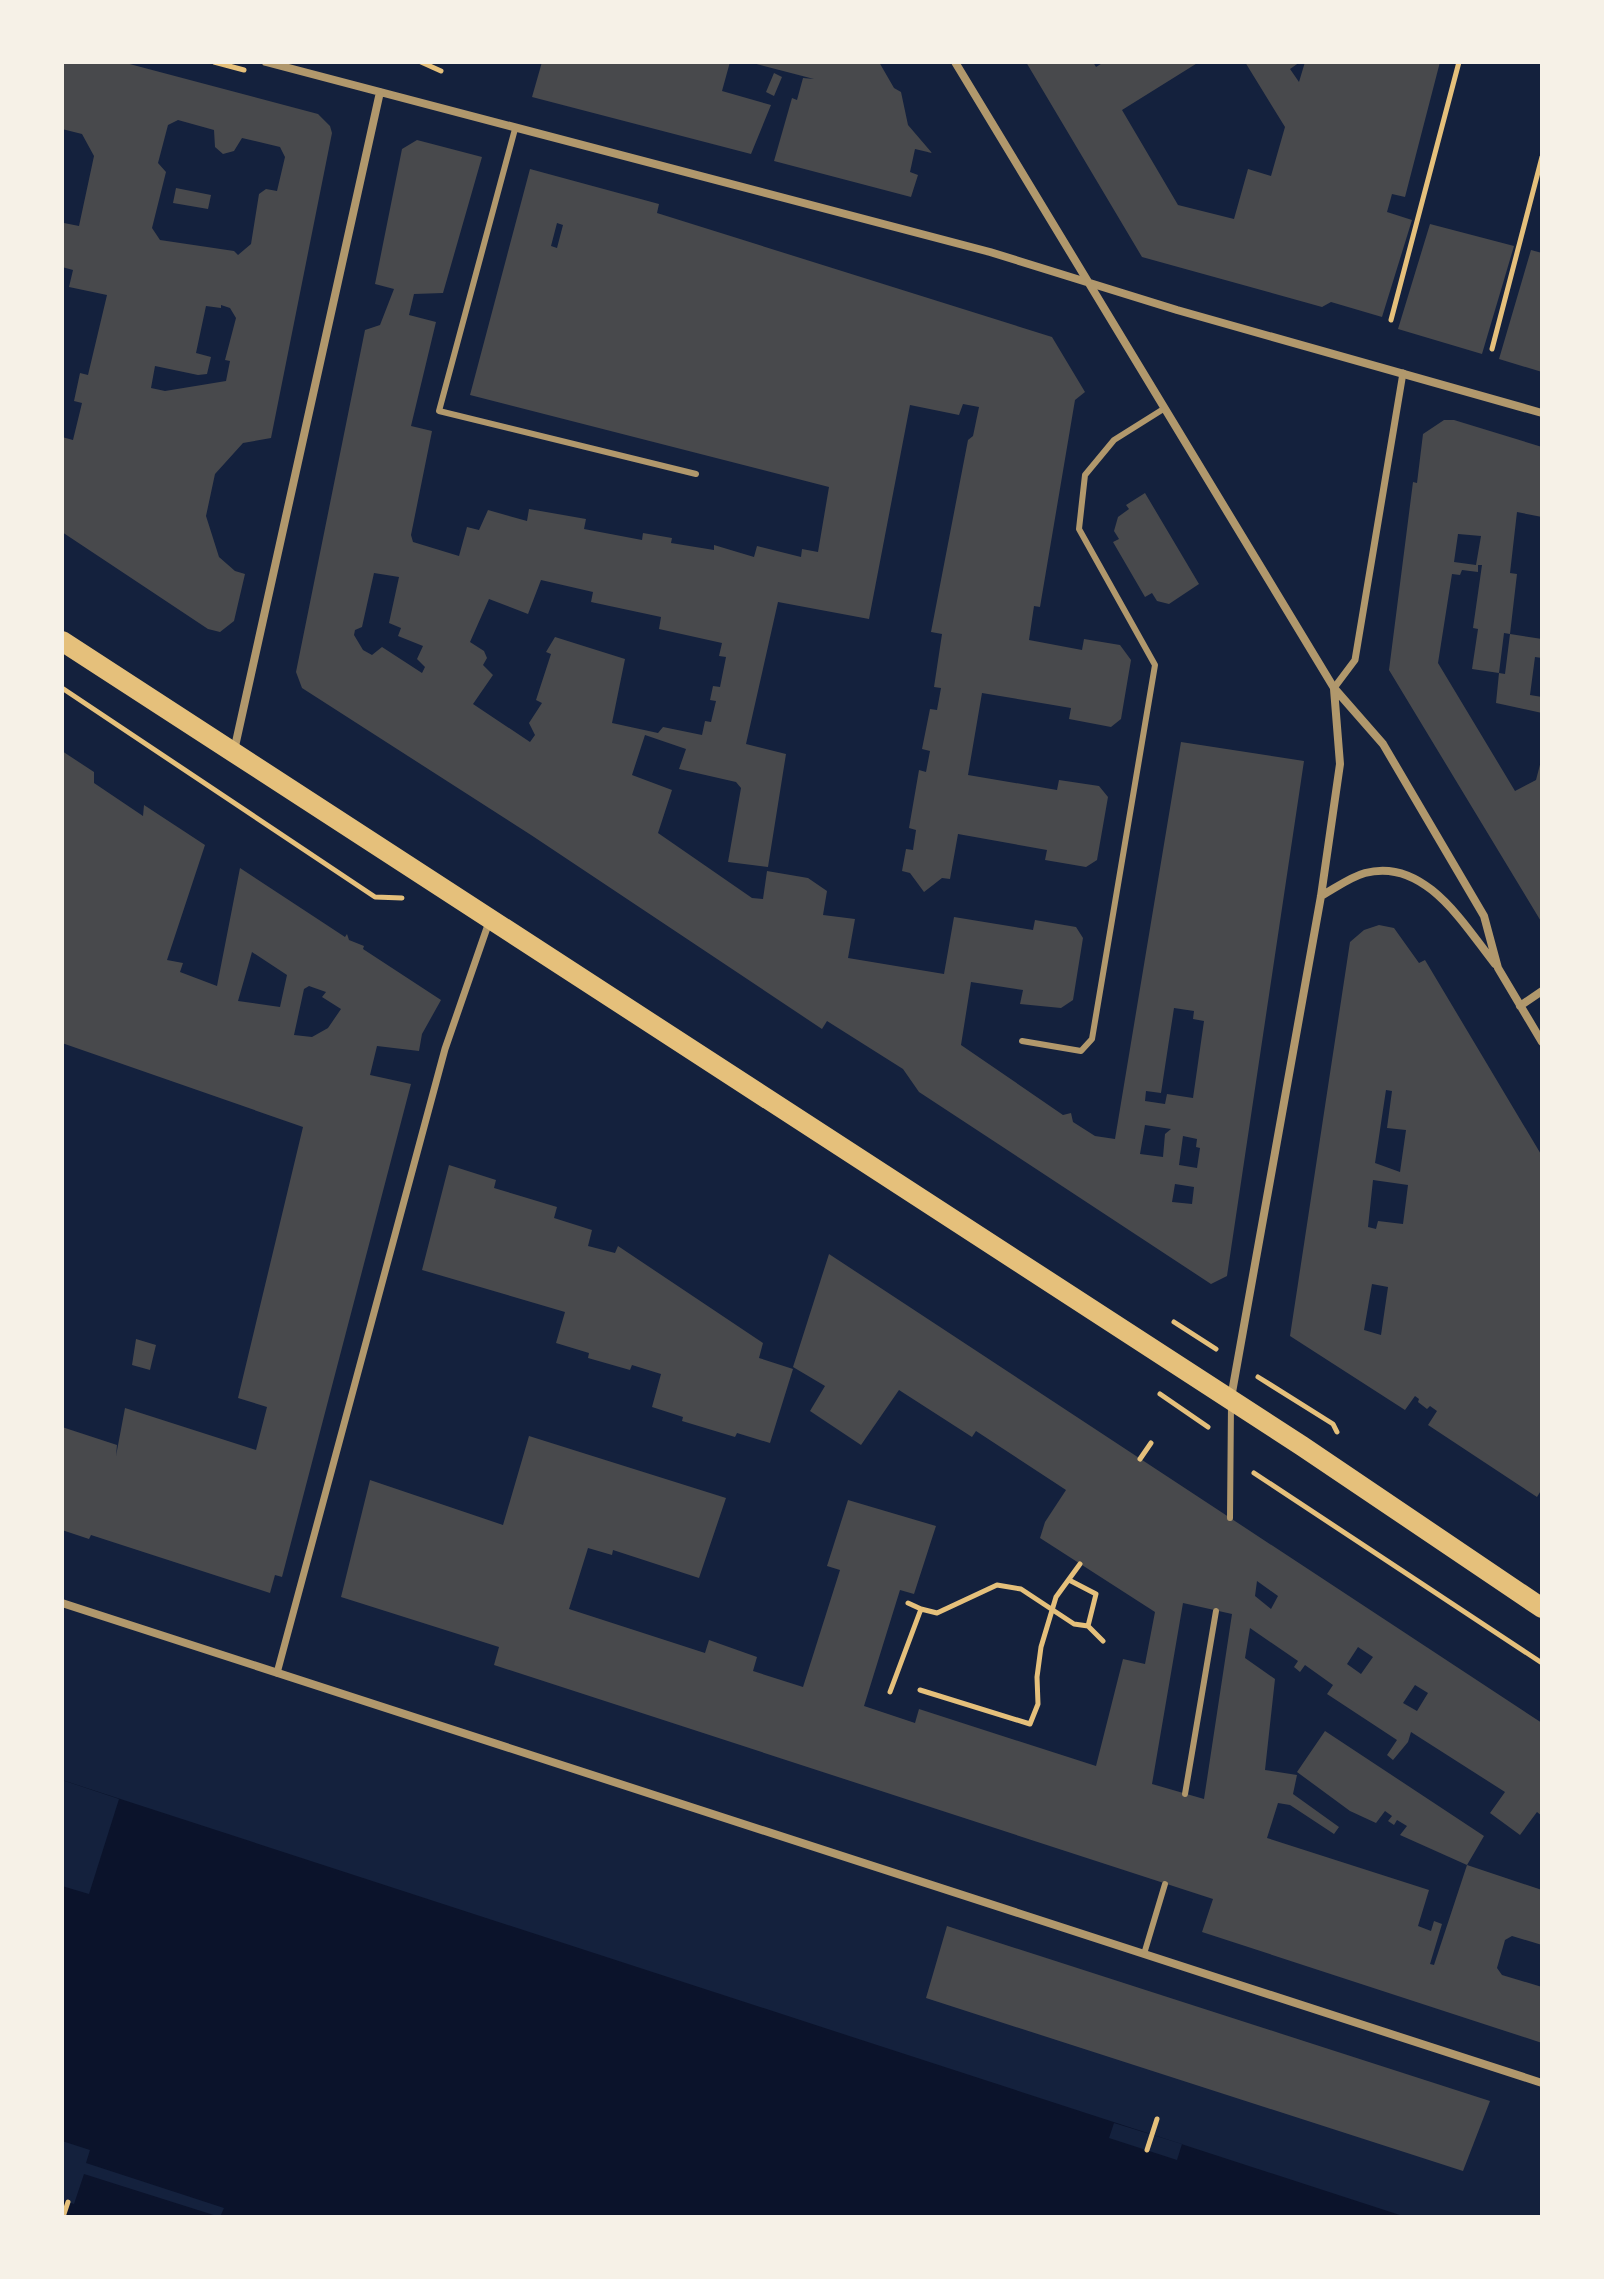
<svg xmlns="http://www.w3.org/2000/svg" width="1604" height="2279" font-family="'PT Sans Narrow',sans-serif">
<rect width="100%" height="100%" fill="#14213d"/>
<!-- water -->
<path fill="#0b132b" d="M62,1780L1406,2217H62Z"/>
<!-- pier -->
<path fill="#14213d" d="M62,1780L119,1799L89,1894L62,1886Z
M1114,2123L1182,2144L1177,2160L1109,2138Z
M62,2141L90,2150L86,2163L224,2208L220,2217L84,2174L74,2204L62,2200Z"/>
<!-- building -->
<path fill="#48494c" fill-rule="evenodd" d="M62,62H122L318,114L330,126L332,133L271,438L243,443L215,474L206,516L219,557L235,571L245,574L234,621L220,632L208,629L62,532V437L73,440L82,403L74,401L80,373L88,375L107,295L69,287L73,270L62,267L64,223L79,226L94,156L82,134L62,129ZM178,120L214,130L215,147L223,154L234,151L242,138L280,147L285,157L277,191L266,189L259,194L251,244L238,255L234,251L160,240L152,228L166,172L158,163L168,125ZM221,305L230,308L236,318L225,360L230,361L226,381L165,391L151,388L155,366L198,375L207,374L211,357L196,353L206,306L221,308Z
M542,62H730L722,91L771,105L751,154L532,97Z
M749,62H879L894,88L901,92L908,125L932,153L915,149L910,172L918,175L911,197L774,161L792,98L797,100L803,78L814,79Z
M1026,62H1093L1096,67L1104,62H1199L1122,110L1178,205L1234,219L1248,169L1271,176L1285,127L1245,62H1300L1290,69L1299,82L1305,62H1440L1405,197L1392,194L1387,212L1412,220L1382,317L1331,302L1322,307L1142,257Z
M774,73L782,77L774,96L766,92Z
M417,140L482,157L443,293L414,294L409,315L436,322L411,426L432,431L411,535L413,542L459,556L467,527L479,530L488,510L527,521L529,509L586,519L584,529L642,540L643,533L672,538L671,543L714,550V545L754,557L757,546L801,557L802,549L818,552L829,487L470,395L530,169L659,204L657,213L1052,337L1085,392L1075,400L1040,607L1034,606L1029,640L1082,650L1084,639L1120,645L1131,660L1121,719L1111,727L1069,719L1071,708L982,693L968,775L1057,790L1059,780L1099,786L1108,797L1097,860L1086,867L1045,860L1047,850L958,834L950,879L942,878L924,892L910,873L902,871L906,849L913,850L916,830L909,828L919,770L926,772L930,751L922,749L930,709L937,710L941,688L934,687L942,634L931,632L968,440L973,436L979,407L963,404L959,415L910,405L869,619L778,602L746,744L786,754L768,867L728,862L741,788L736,782L679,769L686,749L645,735L632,775L672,790L658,833L752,898L763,899L767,871L808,878L827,891L823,915L855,919L848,958L944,974L954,917L1033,930L1035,920L1076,927L1083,938L1073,1000L1061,1008L1020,1004L1023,990L971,982L961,1045L1063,1115L1071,1113L1073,1122L1095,1136L1115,1139L1181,742L1304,761L1227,1276L1211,1284L919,1092L903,1069L827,1021L822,1029L531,835L302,688L296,672L365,330L380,325L394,289L375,284L402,149ZM557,223L563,225L557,248L551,246ZM374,573L399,577L389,623L401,628L398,636L423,646L417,659L425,667L422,673L382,647L372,655L363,650L354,635L355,630L362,627ZM541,580L593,592L591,602L661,617L659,629L722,643L719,656L726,657L720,687L713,686L710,700L716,701L711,722L705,721L702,735L663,727L658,733L612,723L625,659L555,637L546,652L551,654L536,700L542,703L529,723L535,735L530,742L473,704L493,675L483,665L487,658L484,651L470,642L489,599L528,614ZM1174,1008L1194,1011L1193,1019L1204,1021L1193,1098L1167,1094L1165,1104L1145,1101L1146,1091L1161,1093ZM1145,1125L1171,1129L1165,1134L1163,1157L1140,1154ZM1183,1136L1197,1139L1196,1147L1200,1148L1197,1168L1179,1165ZM1175,1184L1194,1187L1192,1204L1172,1202Z
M176,188L211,195L208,209L173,203Z
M1430,224L1514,246L1482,354L1398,329Z
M1531,250L1542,253V372L1499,359Z
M1444,420H1454L1542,447V517L1517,512L1510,573L1517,574L1510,634L1542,639V658L1535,657L1530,695L1542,697V713L1496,703L1499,673L1505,674L1510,634L1504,633L1499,673L1472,669L1478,629L1473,628L1482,565H1478V572L1462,570L1460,575L1452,574L1438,663L1515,791L1536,780L1542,757V923L1389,670L1413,482L1417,483L1423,434ZM1458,534L1481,536L1476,565L1454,562Z
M1145,493L1199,584L1169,604L1157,601L1152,593L1145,597L1113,542L1119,539L1114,531L1118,517L1129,509L1126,505Z
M62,751L94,772V783L143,816L144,805L205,845L167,960L183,963L180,972L217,986L240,868L345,937L347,934L349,940L364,946L363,949L441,1000L422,1034L419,1051L377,1046L370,1075L411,1084L282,1577L275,1575L270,1593L91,1535L89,1539L62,1530V1427L117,1445L116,1456L125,1408L256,1450L267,1407L238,1398L303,1127L62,1043ZM252,952L287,975L280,1007L238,1001ZM309,986L326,992L322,997L341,1009L328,1028L312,1037L294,1035L304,989Z
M1379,925L1394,928L1419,963L1425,960L1542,1156V1489L1537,1497L1428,1425L1437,1411L1430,1406L1427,1409L1418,1402L1419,1399L1415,1396L1405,1410L1290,1336L1350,942L1364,930ZM1386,1090L1392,1091L1387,1128L1406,1130L1400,1172L1375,1163ZM1373,1180L1408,1185L1403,1224L1378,1221L1376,1229L1368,1227ZM1372,1284L1388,1287L1381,1335L1364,1330Z
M449,1165L496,1180L494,1188L557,1207L554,1218L592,1230L588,1246L615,1253L618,1246L763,1343L759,1358L793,1369L770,1443L737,1433L735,1437L682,1421L683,1417L652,1407L661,1374L632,1365L630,1370L588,1358L589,1353L556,1343L565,1312L422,1270Z
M829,1254L1542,1723V1816L1537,1812L1520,1835L1490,1813L1505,1792L1411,1732L1408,1742L1393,1760L1387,1755L1397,1740L1327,1694L1333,1685L1305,1665L1300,1672L1294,1667L1298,1661L1250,1628L1245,1658L1275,1679L1265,1770L1297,1775L1293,1794L1339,1827L1334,1834L1290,1805L1278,1803L1267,1838L1429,1890L1418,1926L1431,1931L1434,1921L1442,1924L1430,1964L1434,1965L1467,1865L1542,1890V1945L1512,1936L1505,1940L1497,1968L1502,1975L1542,1987V2043L1202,1932L1213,1899L494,1665L499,1647L341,1597L370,1480L503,1525L529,1436L726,1498L699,1578L613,1550L612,1555L588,1548L569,1609L705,1653L709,1640L757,1657L753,1671L803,1687L840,1570L827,1566L848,1500L936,1526L914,1594L900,1590L864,1706L915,1723L919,1709L1096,1766L1123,1659L1145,1664L1155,1612L1040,1538L1045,1522L1066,1490L976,1431L972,1437L899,1390L861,1445L810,1411L825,1386L793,1367ZM1257,1581L1278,1596L1271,1609L1255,1596ZM1183,1603L1232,1614L1204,1799L1152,1784ZM1358,1647L1373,1657L1361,1674L1347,1664ZM1415,1685L1428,1693L1417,1711L1403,1703Z
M136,1339L156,1345L150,1370L132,1365Z
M1325,1731L1484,1836L1467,1865L1400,1835L1407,1826L1397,1820L1394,1825L1388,1821L1392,1816L1385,1811L1376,1823L1350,1811L1297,1772Z
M947,1926L1490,2101L1463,2171L926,1998Z"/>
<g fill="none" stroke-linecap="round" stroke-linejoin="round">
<!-- path -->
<path stroke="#e5c07b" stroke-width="5" d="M214,62L244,70
M421,62L441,71
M1391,320L1459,62
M1492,349L1542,157
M62,688L375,897L402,898
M1174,1322L1216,1349
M1258,1377L1333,1424L1337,1432
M1160,1394L1208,1427
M1140,1459L1151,1443
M1254,1473L1542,1663
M1069,1580L1096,1594L1088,1626
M908,1603L921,1609
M920,1690L1030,1724L1038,1704L1037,1677L1041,1647L1056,1597L1080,1564
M890,1692L921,1609L937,1613L997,1585L1021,1589L1074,1624L1088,1626L1103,1641
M1147,2150L1157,2119
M63,2217L68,2202"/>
<!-- service -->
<path stroke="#b1986c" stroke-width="6" d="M515,129L439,411L696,474
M1022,1041L1081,1051L1092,1039L1155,665L1079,529L1085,475L1114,440L1165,408
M1230,1518L1231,1404
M1185,1794L1216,1611
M1144,1954L1165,1884"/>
<!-- pedestrian -->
<path stroke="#b1986c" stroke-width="7" d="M1334,688L1355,660L1403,373
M277,1673L445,1049L489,922"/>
<!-- minor -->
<path stroke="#b1986c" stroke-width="8" d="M266,62L990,252L1177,310L1542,413
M955,62L1334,688L1383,744L1484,916L1498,968L1542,1042
M234,751L380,92
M1321,896C1334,889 1350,877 1365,873C1425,857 1464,925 1495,964
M1520,1006L1542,991
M1231,1398L1321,896L1340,764L1334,689
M62,1603L1542,2083"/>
<!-- primary -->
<path stroke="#e5c07b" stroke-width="20" d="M62,641L1302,1446L1542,1608"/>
</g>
<!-- border -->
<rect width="1604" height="2279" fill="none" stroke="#f6f1e7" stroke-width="128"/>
</svg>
